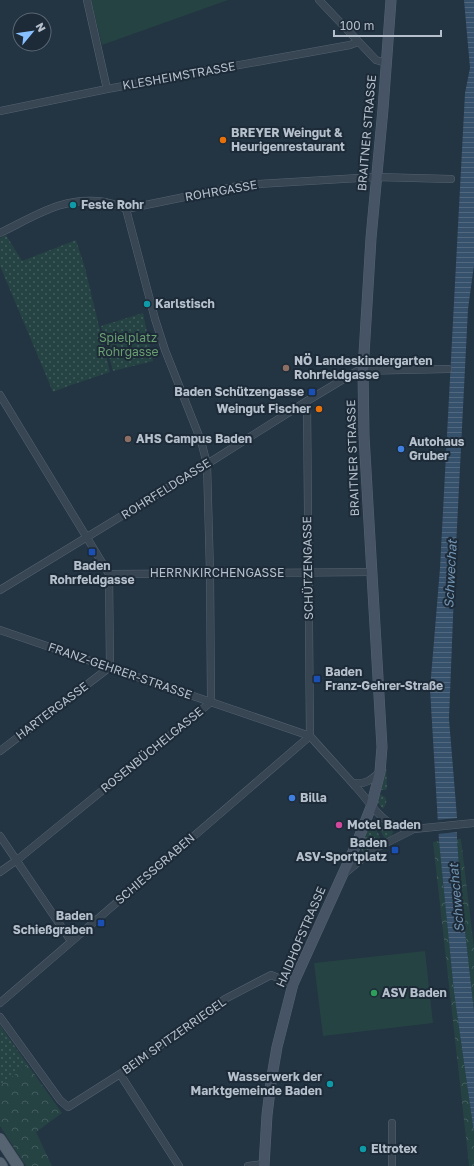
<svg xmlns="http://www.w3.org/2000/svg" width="474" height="1166" font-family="'Golos Text',sans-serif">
<defs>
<pattern id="grass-dots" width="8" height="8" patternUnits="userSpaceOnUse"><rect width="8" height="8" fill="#264343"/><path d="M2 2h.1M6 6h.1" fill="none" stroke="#435c5d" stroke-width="1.8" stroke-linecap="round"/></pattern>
<pattern id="forest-crowns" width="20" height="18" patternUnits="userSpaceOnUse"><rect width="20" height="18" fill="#264343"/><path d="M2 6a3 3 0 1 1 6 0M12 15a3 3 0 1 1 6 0" fill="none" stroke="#435c5d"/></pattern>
<pattern id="water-rules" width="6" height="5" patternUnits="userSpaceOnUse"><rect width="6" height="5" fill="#36516b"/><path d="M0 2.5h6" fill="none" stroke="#51687f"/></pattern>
</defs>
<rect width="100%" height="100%" fill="#233443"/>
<!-- grass -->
<path fill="url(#grass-dots)" d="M6,235L22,261L76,240L85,268L110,372L71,385L53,392L0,266V238Z
M143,313L153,361L113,371L101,326Z
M386,761L387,788L386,790H380Z
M379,794C388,796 388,803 383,809L378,803Z
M379,822L392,829L393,833L391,836L385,839L377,825Z
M370,824L374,825L382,841L365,852H363L361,849Z
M0,1025L28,1065L0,1085Z"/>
<!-- forest -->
<path fill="url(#forest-crowns)" d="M457,839H461L474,948V1012L461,895Z
M439,841L454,992L474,1133V1166H469V1165L433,842Z
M28,1065L62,1113L36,1132L52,1166H26L0,1126V1085Z"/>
<!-- garden -->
<path fill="#264343" d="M91,0H228L102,45Z
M425,951L433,1023L323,1036L314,963Z"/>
<!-- water -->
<path fill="url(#water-rules)" d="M464,0H474V265L468,309L455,567L449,719L457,817V839L461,895L474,1012V1133L454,992L439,841L430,689L440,568L465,93L470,68Z"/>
<!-- pier -->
<path fill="#233443" d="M459,818V832L436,834L435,820Z"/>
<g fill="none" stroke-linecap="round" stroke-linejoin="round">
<defs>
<path id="street" d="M87,0L107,89
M319,0L376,60L386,63
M0,111L107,89L350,45L358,42
M0,233C35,216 65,195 105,202C113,204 119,205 126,209L243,185L376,177L451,179
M0,395L109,574L110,667
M307,401L310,736
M109,574L372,572
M0,590L207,464L307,401L357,371L448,369
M0,630L310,736C325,753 340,769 355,786C375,807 381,828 414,829L474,823
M0,751L110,667
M353,783C365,785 371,780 380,772
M0,836L71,941
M0,872L17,860L211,702L210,572L207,464L201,441L165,350L155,319L126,209
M344,874L374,849L412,830
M0,1003L310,736
M0,1017L60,1100L68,1107L120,1074L225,999L271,975L293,984
M120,1074L179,1166
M248,1166L264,1164
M392,1166V1123"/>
<path id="secondary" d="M264,1166L267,1115L271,1082L277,1047L293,984L356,845L371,807L380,772L382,747L364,436L363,371L371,238L383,109L391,0"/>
<path id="primary" d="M0,1139L18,1166
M0,1163L2,1166"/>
</defs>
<!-- street casing -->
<use href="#street" stroke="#56636f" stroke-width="8"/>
<!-- secondary casing -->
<use href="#secondary" stroke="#56636f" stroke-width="11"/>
<!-- primary casing -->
<use href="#primary" stroke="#45515e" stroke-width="12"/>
<!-- street -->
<use href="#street" stroke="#384552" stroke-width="7"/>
<!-- secondary -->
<use href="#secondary" stroke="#465465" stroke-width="10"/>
<!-- primary -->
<use href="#primary" stroke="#566472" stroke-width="11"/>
</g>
<!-- markers -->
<g fill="#e8710a" stroke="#1d2a37" stroke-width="1.5">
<circle cx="223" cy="140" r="4"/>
<circle cx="319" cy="409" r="4"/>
</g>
<g fill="#0f9aa8" stroke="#1d2a37" stroke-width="1.5">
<circle cx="73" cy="205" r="4"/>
<circle cx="147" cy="304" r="4"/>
<circle cx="330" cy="1084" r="4"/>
<circle cx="363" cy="1149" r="4"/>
</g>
<g fill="#8d6e63" stroke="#1d2a37" stroke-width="1.5">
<circle cx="286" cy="368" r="4"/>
<circle cx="128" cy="439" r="4"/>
</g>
<g fill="#1a4fb4" stroke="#1d2a37" stroke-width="1.5">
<rect x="308" y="388" width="8" height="8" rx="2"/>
<rect x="88" y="548" width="8" height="8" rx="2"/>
<rect x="313" y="675" width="8" height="8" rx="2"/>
<rect x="391" y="846" width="8" height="8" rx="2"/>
<rect x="97" y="919" width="8" height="8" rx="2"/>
</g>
<g fill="#3f7fe0" stroke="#1d2a37" stroke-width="1.5">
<circle cx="401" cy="449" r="4"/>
<circle cx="292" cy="798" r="4"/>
</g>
<circle fill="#d1479c" stroke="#1d2a37" stroke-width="1.5" cx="339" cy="825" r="4"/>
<circle fill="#2e9e5b" stroke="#1d2a37" stroke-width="1.5" cx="374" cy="993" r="4"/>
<g text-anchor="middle" stroke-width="4" stroke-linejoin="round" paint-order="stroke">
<!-- street labels -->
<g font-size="12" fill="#b5c0cc" stroke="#1d2a37">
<text transform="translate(179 76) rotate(-10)" y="4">KLESHEIMSTRASSE</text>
<text transform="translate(367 133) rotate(-85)" y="4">BRAITNER STRASSE</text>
<text transform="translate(221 191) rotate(-10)" y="4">ROHRGASSE</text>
<text transform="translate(353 458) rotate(-92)" y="4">BRAITNER STRASSE</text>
<text transform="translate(166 489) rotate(-32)" y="4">ROHRFELDGASSE</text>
<text transform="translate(308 568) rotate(-91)" y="4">SCHÜTZENGASSE</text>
<text x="217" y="577">HERRNKIRCHENGASSE</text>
<text transform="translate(120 671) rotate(19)" y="4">FRANZ-GEHRER-STRASSE</text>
<text transform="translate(52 711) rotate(-37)" y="4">HARTERGASSE</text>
<text transform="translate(152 750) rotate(-39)" y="4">ROSENBÜCHELGASSE</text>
<text transform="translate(155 869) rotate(-41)" y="4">SCHIESSGRABEN</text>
<text transform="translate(301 937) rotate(-67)" y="4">HAIDHOFSTRASSE</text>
<text transform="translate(174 1036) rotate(-35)" y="4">BEIM SPITZERRIEGEL</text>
</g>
<!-- poi labels -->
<g font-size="12" font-weight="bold" fill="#b5c0cc" stroke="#1d2a37" text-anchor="start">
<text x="231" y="137">BREYER Weingut &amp;<tspan x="231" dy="14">Heurigenrestaurant</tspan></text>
<text x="81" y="209">Feste Rohr</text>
<text x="155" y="308">Karlstisch</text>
<text x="294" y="365">NÖ Landeskindergarten<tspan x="294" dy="14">Rohrfeldgasse</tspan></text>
<text x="304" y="396" text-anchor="end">Baden Schützengasse</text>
<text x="311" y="413" text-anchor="end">Weingut Fischer</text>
<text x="136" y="443">AHS Campus Baden</text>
<text x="409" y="446">Autohaus<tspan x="409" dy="14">Gruber</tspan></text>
<text x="92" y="570" text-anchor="middle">Baden<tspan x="92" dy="14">Rohrfeldgasse</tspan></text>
<text x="325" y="676">Baden<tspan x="325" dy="14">Franz-Gehrer-Straße</tspan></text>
<text x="300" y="802">Billa</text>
<text x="347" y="829">Motel Baden</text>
<text x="387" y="847" text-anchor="end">Baden<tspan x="387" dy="14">ASV-Sportplatz</tspan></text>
<text x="93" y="920" text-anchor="end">Baden<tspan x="93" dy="14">Schießgraben</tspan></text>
<text x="382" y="997">ASV Baden</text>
<text x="322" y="1081" text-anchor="end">Wasserwerk der<tspan x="322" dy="14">Marktgemeinde Baden</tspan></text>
<text x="371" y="1153">Eltrotex</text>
</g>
<!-- park labels -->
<g font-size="12" fill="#6a9f71" stroke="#1d2a37">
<text x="128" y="342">Spielplatz<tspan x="128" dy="14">Rohrgasse</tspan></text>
</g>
<!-- water labels -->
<g font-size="13" font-style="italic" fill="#7294b2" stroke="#1d2a37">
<text transform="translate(450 574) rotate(-87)" y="5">Schwechat</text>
<text transform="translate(456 898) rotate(-95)" y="5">Schwechat</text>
</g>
</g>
<!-- north arrow -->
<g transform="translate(32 32) rotate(61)"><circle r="19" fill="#1d2a37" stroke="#5a6673"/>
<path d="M0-3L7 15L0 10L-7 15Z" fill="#87c0ff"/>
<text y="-6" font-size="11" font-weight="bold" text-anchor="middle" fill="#b5c0cc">N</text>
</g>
<!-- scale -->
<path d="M334 30v6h107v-6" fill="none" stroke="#b5c0cc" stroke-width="2"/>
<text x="340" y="30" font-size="12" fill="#b5c0cc" stroke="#1d2a37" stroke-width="3" paint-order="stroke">100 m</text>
</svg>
